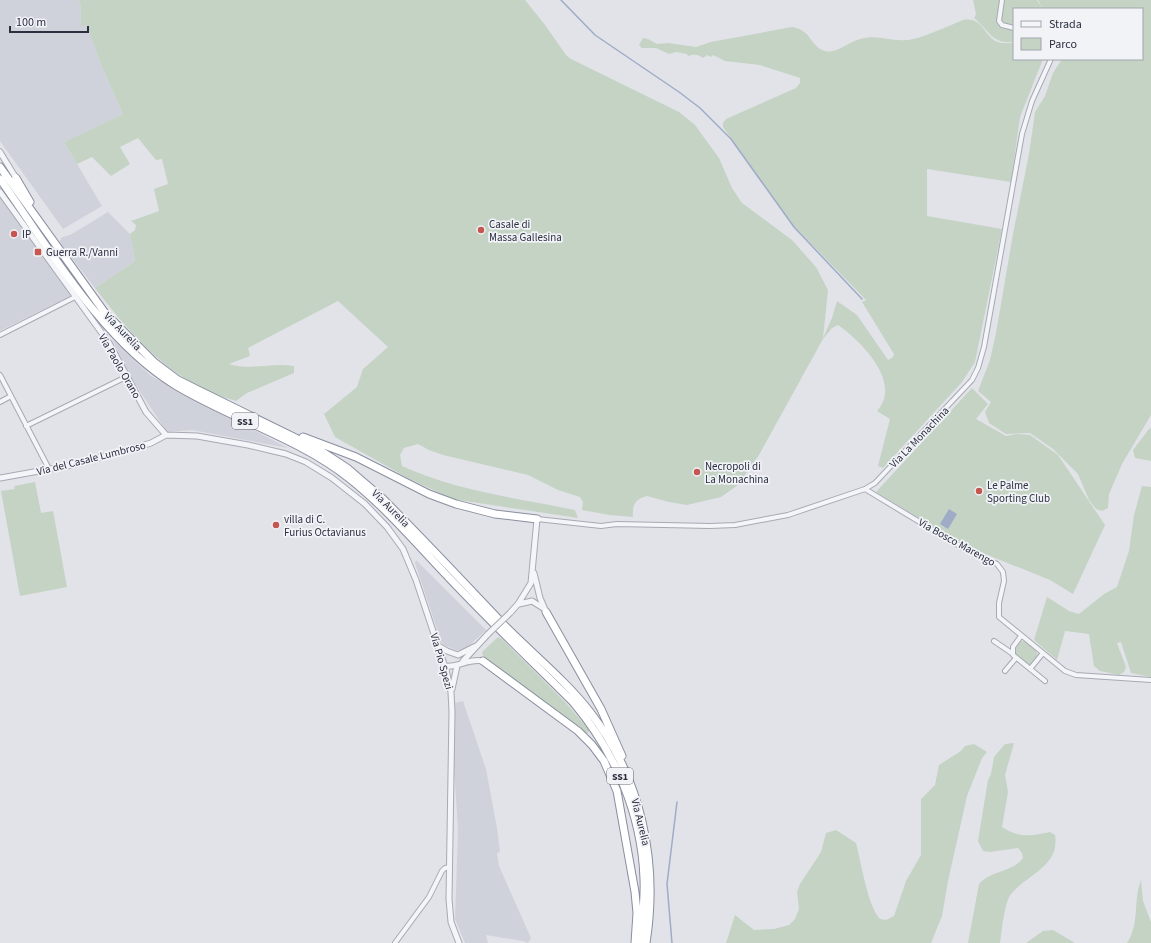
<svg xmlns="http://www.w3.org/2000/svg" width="1151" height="943" font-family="'Source Sans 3',sans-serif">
<rect width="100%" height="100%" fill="#e2e3e9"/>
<!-- built -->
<path fill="#d0d2db" d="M0,0H78L81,6V25L87,24L101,65L123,114L64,142L102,206L63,229L0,141Z
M0,192L71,291L70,296L0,331Z
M108,212L130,234L135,261L95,288L59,242L62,237L70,235Z
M112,339L151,376L288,448L192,430L167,432L131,378Z
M416,560L486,630L468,647L462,650H456L443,645L441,641L415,563Z
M463,701L486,769L497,828L500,852L497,853L499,866L531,938L528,943L523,941L486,935L488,943H465L455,919L458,830L454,767V703Z"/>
<!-- green -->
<path fill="#c4d3c4" d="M78,0H525L545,25L566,55L571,59L679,112L695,125L719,158L732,188L742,203L792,240L816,267L828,290L823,338L832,318L837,301L857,315L888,360L893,357L894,354L862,302L866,300L790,222L723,127V123L726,119L796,88L800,83V78L760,65L725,61L713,55L711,57L707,55L703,58C698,54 694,54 688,56L687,54L676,52L669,54L656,48H642L639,45L643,38L648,39L657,44L668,43L696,47L711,42L792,27C812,30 810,47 825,51C836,54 849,42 860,39C878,34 890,42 908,40C923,38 948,26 963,20C982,17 982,32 995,41C1001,44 1008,43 1014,43V59H1043L1020,117L1011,182L927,169V216L1002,229L975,362L962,382L883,468L878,466L890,419L877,411C903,383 861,341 838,325L832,328L823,339L759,455L738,485L721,497L687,505L669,502L647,496C635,499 632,505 633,517L610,515L582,510L583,502L580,497L558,490L528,475L443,455L429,450L418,444L404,448L400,455L402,466C456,491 517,498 575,510L578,518L452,499L406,477L335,437L324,414L357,387L363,369L388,347L338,301L248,348L250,356L229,364C250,371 272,362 294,366V373L247,393L236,401C174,385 132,336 95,288L135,261L130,234L135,230L136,225L131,221L159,211L154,189L168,184L162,159L156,160L138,138L120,147L130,164L111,176L92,157L77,164L64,142L123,114L101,65L87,25L81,26V6Z
M973,0H1037L1043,9H1014V42C991,44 990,31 974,18L976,14Z
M1038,0H1151V415L1122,464L1109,494L1108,508L1102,511L1096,509L1089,500L1078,474L1053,449L1030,433L1006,434L989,423L985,412L991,402L978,391L990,360L996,333L1013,234L1029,154L1035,112L1045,96L1053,73L1062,59H1142V9H1043Z
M972,388L988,404L976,419L1006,436L1017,434L1030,435L1058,455L1105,525L1073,594L1050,580L963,545L876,492Z
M1151,428V461L1135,458L1133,450L1149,429Z
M35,482L41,513L53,511L67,587L20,596L1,491L15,489L14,486Z
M1142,486L1151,487V677L1131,673L1121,642L1117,643L1126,667L1124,672L1119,675L1100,671L1094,666L1089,634L1065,631L1057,660L1034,640L1047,597L1069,611L1079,614L1104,594L1117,587L1129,551L1134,515Z
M498,637L502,639L566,703L589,730L588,733L585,734L483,656L482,652Z
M1021,641C1027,641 1037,649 1038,656L1032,664L1027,665L1015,654L1016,648Z
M1014,743L1005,775L1008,792L1002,827C1018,838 1032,836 1050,832L1055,835C1060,866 1028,874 1011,894C1004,903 1002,931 1000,943H968L979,884C991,870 1013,872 1023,858L1022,853L1018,848L990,852L983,851L978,841L988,780L991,774L994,757L1005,744Z
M974,744L987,752L982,758L967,796L948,881L942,916L931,943H726L735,915L754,930L774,929L789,925L795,919L799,909L797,892L800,884L821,852L826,833L836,830L856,843C861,862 868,907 880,919L886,920L894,916L906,881L921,855V799L935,785L939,765L961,751L965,746Z
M1141,880L1143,901L1151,922V943H1127C1140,924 1133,900 1141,880Z
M1053,930L1075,943H1026L1043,931Z"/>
<!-- water -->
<path fill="#9fabc7" d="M949,509L957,514L948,529L940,524Z"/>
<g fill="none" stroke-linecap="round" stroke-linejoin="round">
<!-- stream -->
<path stroke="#9fabc7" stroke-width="1.5" d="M561,0L595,35L679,92L700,108L731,139L794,227L862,299
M672,943L667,884L677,802"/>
<defs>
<path id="minor" d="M1002,0L999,21L1002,25L1014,28
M0,335L75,297
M0,375L49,469
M0,402L11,396
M26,426L126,377
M865,489L961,547L997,564L1003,572L1004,581L999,603V617L1065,671L1076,675L1151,680
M537,519L601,526L617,524L710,526L735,525L788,515L865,489L875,483L972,380L978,368L984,347L1022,134L1032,101L1051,59
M1021,636L1013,647V655L1045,681
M994,641L1013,654
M1030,669L1043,653
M1005,671L1016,658
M395,943L429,897L442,871L445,868L450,867"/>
<path id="tertiary" d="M0,152L16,178
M0,192L109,343L146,412L166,435
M0,478L67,466L117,453L151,443L166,435L197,436L248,445L286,454L306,462L332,478L365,504L387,527L403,549L416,580L446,670L451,692L452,712L449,899L451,922L459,943
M534,573L540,598L546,612
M519,604L532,601L543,608
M510,613L518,604L531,583L537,519
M438,646L447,651L458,655L478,645
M463,661L488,634
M445,666C459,668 467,658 483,661
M452,689L457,666"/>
<path id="trunk" d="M0,167L105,313L154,362L178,380L198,390L318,449L347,468L383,499C425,541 466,585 507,628C534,655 566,681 590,712C641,778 659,861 646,943
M16,178L30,202
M0,179C49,248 102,340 175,385C231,419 299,438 350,479C389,510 421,549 456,585C494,625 534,663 573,702C615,752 642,814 644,879C645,901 642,922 640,943
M303,437L356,457L429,494L456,504L495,514L537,519
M546,612L601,709L622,756
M483,661L578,731L592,745L604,761L617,791L635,892L637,913L635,943"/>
</defs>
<!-- minor casing -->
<use href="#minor" stroke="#a7a9b3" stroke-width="6"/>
<!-- tertiary casing -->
<use href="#tertiary" stroke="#a7a9b3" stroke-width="7"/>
<!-- trunk casing -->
<use href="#trunk" stroke="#8a8e9f" stroke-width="9"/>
<!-- minor -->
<use href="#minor" stroke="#f4f5f8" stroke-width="4"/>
<!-- tertiary -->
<use href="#tertiary" stroke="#f4f5f8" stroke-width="5"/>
<!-- trunk -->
<use href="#trunk" stroke="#fff" stroke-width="7"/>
<defs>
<path id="tertiary-bridge" d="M488,634L510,613"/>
</defs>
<!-- tertiary-bridge casing -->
<use href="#tertiary-bridge" stroke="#a7a9b3" stroke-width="7" stroke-linecap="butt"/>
<!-- tertiary-bridge -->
<use href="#tertiary-bridge" stroke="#f4f5f8" stroke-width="5"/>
</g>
<!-- markers -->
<g fill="#c55650" stroke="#f1f3f7" stroke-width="1.5">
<circle cx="481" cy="230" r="4"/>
<circle cx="14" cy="234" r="4"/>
<rect x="34" y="248" width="8" height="8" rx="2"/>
<circle cx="697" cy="472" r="4"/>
<circle cx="979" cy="491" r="4"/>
<circle cx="276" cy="525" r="4"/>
</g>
<g text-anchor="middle" stroke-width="3.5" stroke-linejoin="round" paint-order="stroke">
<!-- shield labels -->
<g fill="#f1f3f7" stroke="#666a77" stroke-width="1">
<rect x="232" y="413" width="26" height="16" rx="3"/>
<rect x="607" y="768" width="26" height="16" rx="3"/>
</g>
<g font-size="10" font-weight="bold" fill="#2b2f40">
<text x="245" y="425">SS1</text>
<text x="620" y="780">SS1</text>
</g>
<!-- poi labels -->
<g font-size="11" fill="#2b2f40" stroke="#f1f3f7" text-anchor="start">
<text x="489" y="228">Casale di<tspan x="489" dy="13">Massa Gallesina</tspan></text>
<text x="22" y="238">IP</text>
<text x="46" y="256">Guerra R./Vanni</text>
<text x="705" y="470">Necropoli di<tspan x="705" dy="13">La Monachina</tspan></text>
<text x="987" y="489">Le Palme<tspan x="987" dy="13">Sporting Club</tspan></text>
<text x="284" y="523">villa di C.<tspan x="284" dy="13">Furius Octavianus</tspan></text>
</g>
<!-- street labels -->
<g font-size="11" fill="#2b2f40" stroke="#f1f3f7">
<text transform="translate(123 331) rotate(46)" y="4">Via Aurelia</text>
<text transform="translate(120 366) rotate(60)" y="4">Via Paolo Orano</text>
<text transform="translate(919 437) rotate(-46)" y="4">Via La Monachina</text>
<text transform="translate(91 458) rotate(-14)" y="4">Via del Casale Lumbroso</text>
<text transform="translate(391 508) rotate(45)" y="4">Via Aurelia</text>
<text transform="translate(957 542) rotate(29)" y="4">Via Bosco Marengo</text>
<text transform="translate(442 661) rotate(74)" y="4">Via Pio Spezi</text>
<text transform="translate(641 822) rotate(76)" y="4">Via Aurelia</text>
</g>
</g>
<!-- legend -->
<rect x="1013" y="8" width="130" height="52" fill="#f1f3f7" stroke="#a2a5ae"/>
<rect x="1021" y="21" width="20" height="6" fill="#f4f5f8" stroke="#a2a5ae"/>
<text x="1049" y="28" font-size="12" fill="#2b2f40">Strada</text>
<rect x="1021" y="38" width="20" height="12" fill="#c4d3c4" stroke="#a2a5ae"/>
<text x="1049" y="48" font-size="12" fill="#2b2f40">Parco</text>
<!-- scale -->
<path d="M10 26v6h78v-6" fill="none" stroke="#2b2f40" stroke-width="2"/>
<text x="16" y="26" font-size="12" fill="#2b2f40" stroke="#f1f3f7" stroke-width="3" paint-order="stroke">100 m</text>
</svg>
